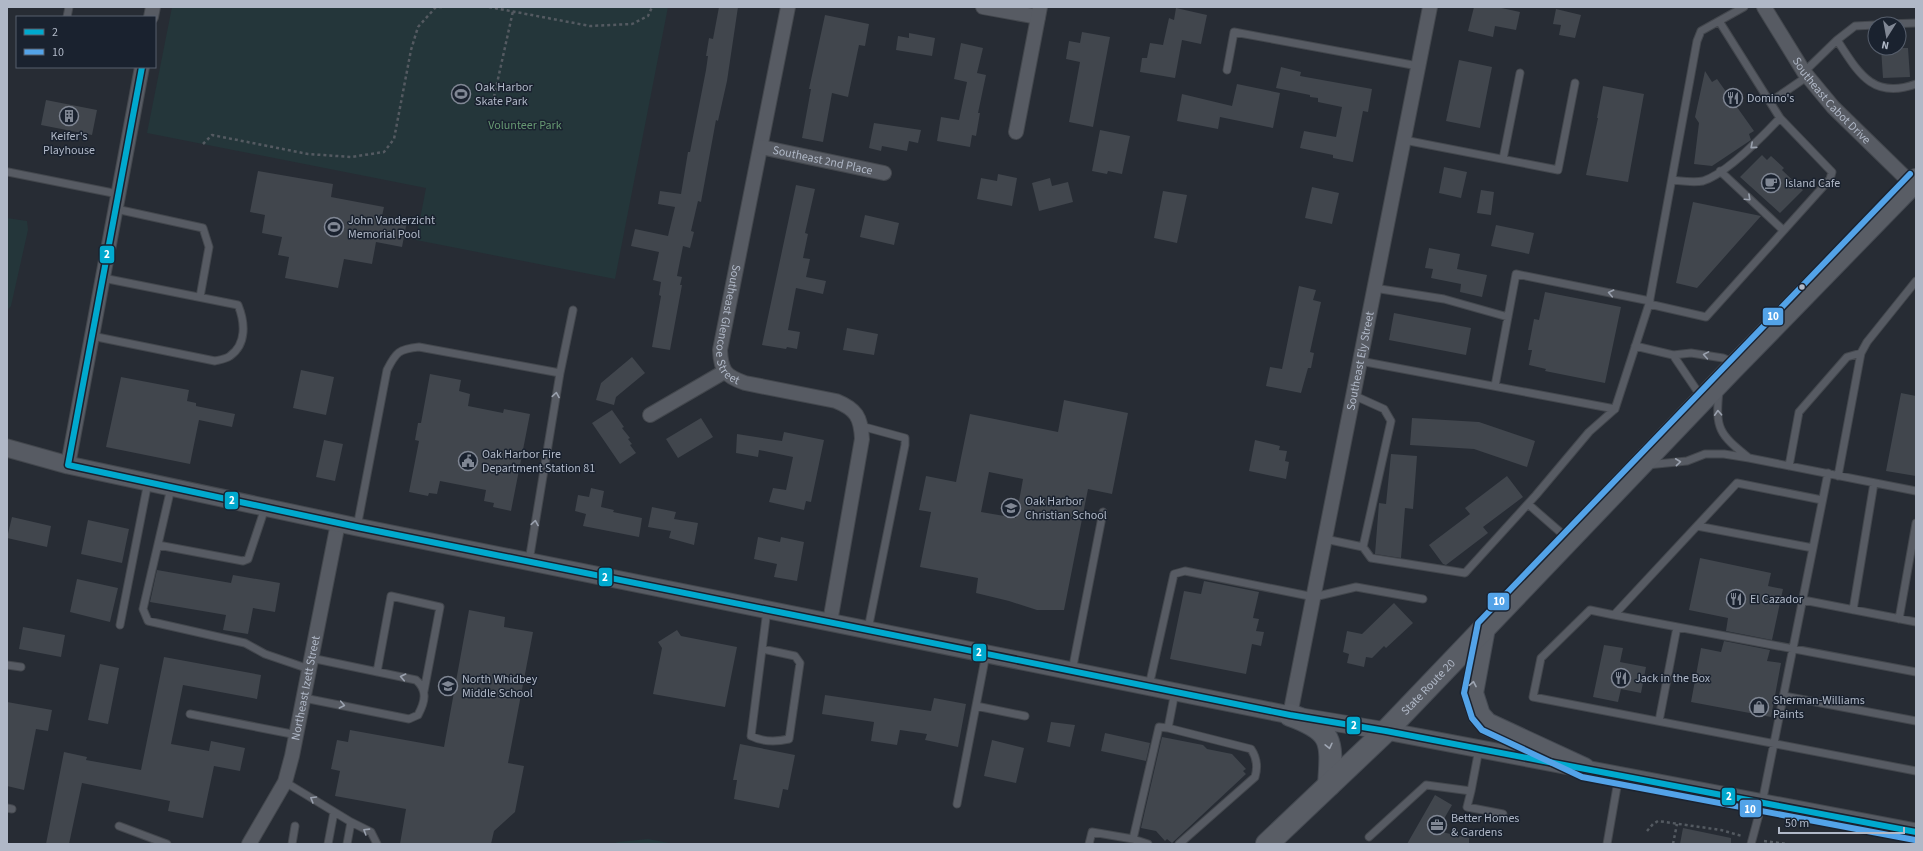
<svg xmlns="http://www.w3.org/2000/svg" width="1923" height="851" font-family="'Source Sans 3',sans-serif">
<rect width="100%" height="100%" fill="#272c34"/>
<!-- green -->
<path fill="#24363a" d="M172,7H668L615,279L416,240L426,188L147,133Z
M7,218L27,221L28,230L11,306L7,310Z
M648,839L674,844H612L618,842Z"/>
<!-- building -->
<path fill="#41464d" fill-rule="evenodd" d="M719,7H738L727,81L718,121L716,120L701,202L698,201L691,231L694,232L690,248L683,246L677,276L682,277L680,285H682L670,350L652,347L661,296L659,295L661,282L653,280L659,252L631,246L635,229L668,236L675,207L658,204L660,191L681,194L688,152H690L706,70L708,56H706L709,38L713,39Z
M1474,7H1497L1520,12L1516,30L1495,26L1493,37L1468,31Z
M1176,8L1207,15L1201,44L1182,40L1175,78L1140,72L1142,58H1147L1150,43L1163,45L1169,18L1174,20Z
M1556,9L1581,15L1575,38L1559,35L1561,25L1553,24Z
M825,15L869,24L865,46L859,45L848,97L832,93L823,142L802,138L811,89H809Z
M1082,32L1110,37L1093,127L1069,122L1080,62L1066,59L1069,41L1080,43Z
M909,33L935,38L932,56L896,50L898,36L909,38Z
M961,43L983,48L977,73L986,75L978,113H980L976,136L972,135L970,147L937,141L941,117L959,120L967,82L954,79Z
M1881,48H1908L1910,77L1883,78Z
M1459,60L1492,67L1480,128L1446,121Z
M1281,67L1301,72L1300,76L1372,89L1368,112L1363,111L1353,162L1333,158V155L1300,148L1304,131L1336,137L1342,107L1318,102V98L1310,97V95L1276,88Z
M1705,71L1712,82L1717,79L1754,131L1749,134L1751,140L1712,166L1694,164L1699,123L1695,117Z
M1237,84L1280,93L1273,128L1220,117L1218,129L1177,121L1182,94L1232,106Z
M1603,86L1644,94L1628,182L1586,175L1598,118H1597Z
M46,100L97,110L92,135L41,125Z
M874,123L921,130L918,143L909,141L907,151L882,146L881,151L869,148Z
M1100,130L1130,136L1122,174L1108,171L1107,174L1092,171Z
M1762,155L1767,160L1771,156L1784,168L1782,170L1803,190L1780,213L1740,177Z
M1444,167L1467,172L1461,198L1439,193Z
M258,171L333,184L331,197L384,207L382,216L407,221L402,247L376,242L372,264L344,259L338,288L285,278L289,257L278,255L282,237L262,233L265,215L250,212Z
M998,174L1017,178L1012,206L977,199L981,178L997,181Z
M1050,178L1052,186L1068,182L1073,202L1039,211L1032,183Z
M796,185L815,189L805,233L808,234L803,258L810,259L806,277L826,281L823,294L796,288L788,330L800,332L797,349L787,347L786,349L762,345Z
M1312,187L1339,193L1332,224L1305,218Z
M1481,190L1494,192L1491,215L1477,213Z
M1163,191L1187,195L1177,243L1154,238Z
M1693,202L1761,216L1697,288L1676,283Z
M865,215L899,223L894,245L860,237Z
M1496,225L1534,233L1529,254L1491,246Z
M1429,248L1460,254L1457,269L1487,275L1482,297L1460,292L1461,284L1431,278L1433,269L1425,268Z
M1299,286L1316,290L1313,300L1321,302L1310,352L1314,353L1311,368H1308L1301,393L1266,386L1270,367L1282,369Z
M1545,292L1621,307L1605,383L1545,371L1546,369L1529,365L1532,350H1528L1534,319L1539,320Z
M1394,313L1471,328L1466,355L1389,340Z
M847,328L878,334L874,355L843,350Z
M632,357L645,373L616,397L614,405L596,400L601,383Z
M301,370L334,377L326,415L293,408Z
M430,374L461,380L459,391L470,394L468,406L503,413L504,409L530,414L511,511L493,507L494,503L484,501L486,490L440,481L437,494L429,493L428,496L409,492L419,441L415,440L418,423H421Z
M121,377L189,390L187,401L196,403V406L235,414L232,427L199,420L190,464L106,447Z
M1901,393L1916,396V476L1886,471Z
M1064,400L1128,413L1112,494L1088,489L1064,610H1037L1009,601L976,593L978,578L920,567L931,512L919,510L926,476L956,482L970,414L1058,432ZM989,472L1023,479L1016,518L981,512Z
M612,410L624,427L622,428L630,438L628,439L632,444L630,445L636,453L620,464L592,423Z
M701,418L713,437L678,458L666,439Z
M1412,418L1479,422L1535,441L1527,467L1474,449L1410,445Z
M784,432L824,440L811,502L806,501L804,510L769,502L773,488L786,490L793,457L759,450L758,457L736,453L737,434L782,441Z
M324,440L343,444L335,481L316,477Z
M1255,440L1280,446L1279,450L1287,451L1285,461L1289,462L1286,479L1249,471Z
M1391,454L1417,456L1413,509L1405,508L1401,558L1375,554L1379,503L1386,504Z
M1507,476L1523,497L1483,527L1488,533L1446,565L1443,564L1429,545L1470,514L1465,508Z
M591,488L604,491L601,507L614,510L613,512L642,518L639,537L583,526L586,514L575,511L578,495L589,497Z
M652,507L676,512L674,519L698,523L694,545L669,538L671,531L648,527Z
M12,517L51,526L47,547L7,538Z
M88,520L129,529L122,563L81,554Z
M758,537L780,542L781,537L804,542L797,581L774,577L777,564L754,559Z
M1700,558L1771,573L1768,586L1783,589L1772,640L1726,631L1728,618L1689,610Z
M157,570L231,583L233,575L280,583L275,612L253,608L248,634L223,630L226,615L150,602Z
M77,579L118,588L110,622L70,612Z
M1204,581L1259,592L1253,618L1259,619L1256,631L1264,632L1261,646L1252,644L1246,674L1170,659L1184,591L1201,594Z
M1394,603L1413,623L1386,648L1384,646L1372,658L1366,657L1364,667L1347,663L1349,654L1343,652L1347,631L1362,634Z
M469,610L505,617L504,627L533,632L508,763L524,766L515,812L494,831L491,844H400L406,809L335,796L340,771L331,769L337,740L348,742L350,730L444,747Z
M23,627L65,635L61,657L19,649Z
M677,630L681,636L737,647L725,707L653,694L662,648L658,642Z
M1724,641L1770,650L1767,661L1781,663L1771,717L1691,702L1701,648L1721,652Z
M1604,645L1623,648L1620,662L1646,667L1641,693L1621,689L1618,702L1593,697Z
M164,657L261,675L257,699L183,685L171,744L209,751L211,741L245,748L240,771L214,766L203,818L168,811L170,801L82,783L69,844H46L64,752L87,757L86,760L141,770Z
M100,664L119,668L108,724L88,720Z
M825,695L931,711L934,698L966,704L958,747L925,740L927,734L900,730L897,745L871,741L874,722L822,714Z
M7,702L52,710L48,731L36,729L24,790L7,786Z
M1051,722L1075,725L1070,747L1047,742Z
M1105,733L1150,743L1146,761L1101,751Z
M1162,737L1203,745L1207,749L1232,754L1246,769L1243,771L1246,774L1172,843L1167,839L1165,841L1156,831L1141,828Z
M992,740L1024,748L1016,783L984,776Z
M740,744L795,755L788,790L783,789L779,808L734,799L737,780H733Z
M1435,795L1452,805L1437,831L1469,838V844H1407Z
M1683,828L1731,838V844H1680Z"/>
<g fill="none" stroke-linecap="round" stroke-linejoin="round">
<defs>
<path id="service" d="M67,17L69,7
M1887,24L1916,23
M1837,40C1858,72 1872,100 1916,84
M1227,70L1234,32L1418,66
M1804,72L1837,40L1855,26L1875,25
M1770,102L1808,76
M1404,140L1558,170L1575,83
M1503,159L1520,73
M1720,171L1783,230
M8,172L118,194
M1672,180C1682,181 1693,183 1703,181C1726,174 1763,136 1780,118
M116,209L203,228L209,247L200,297
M1374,288L1444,299L1508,317
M1649,304L1706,317L1830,179L1832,172L1780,118L1719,21
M92,336L215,361C219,360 226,359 230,356C247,344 245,322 238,305L103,278
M1635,346L1673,355L1691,353L1723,358L1735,363
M1673,355L1702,398
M1360,361L1615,409
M1495,386L1516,274L1650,301
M1353,395L1384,409L1391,421L1363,547
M861,426L905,438V445L868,629
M1749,458L1916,491
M1647,465L1687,461L1705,454H1724L1749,458C1719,434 1715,429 1719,391
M1789,466L1799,412L1847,357L1861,353
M1838,476L1861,353L1867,342L1916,281
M171,488L143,609L148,621L245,643L265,654L309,669
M1822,500L1737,483L1614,615L1590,610L1541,658L1533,697L1916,771
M1528,504L1567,538
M1697,526L1813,548
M357,527L387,370C396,352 399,349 419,347L560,373L573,310
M1325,539L1363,547L1371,558L1465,573L1536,495L1589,432L1615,409L1649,304L1697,41L1701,31L1744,7
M158,545L243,561L248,559L265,508
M529,561L560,373
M1803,600L1916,622
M1853,610L1874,483
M1614,615L1916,672
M1899,619L1916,523
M120,625L148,482
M762,649L795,656L800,663L789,739C776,742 763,742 751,736L767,610
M7,665L21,667
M1072,671L1103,512
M377,672L391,596L440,607L424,691
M1149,686L1174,574L1185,571L1314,597L1356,587L1423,599
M1784,696L1916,721
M304,698L409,719L418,715C425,702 428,690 416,680L311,658
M976,706L1025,716
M190,714L297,735
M1659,721L1677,627
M1168,728L1251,749C1257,758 1258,767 1255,777L1179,844
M285,782L351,822L347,844
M1471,791L1467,807L1503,814
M957,804L986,654
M7,808L12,809
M351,822L371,832L377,844
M119,826L167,844
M1369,837L1426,785L1471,791L1479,749
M1133,839L1159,727L1168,728L1175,692
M292,844L295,826
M328,844L334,812
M1089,844L1092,832L1133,839L1148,844
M1607,844L1619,775
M1751,844L1762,803L1828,473"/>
<g id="minor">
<path id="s1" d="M788,7L720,350C721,371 725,376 745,383L836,401C856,409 861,417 862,439L830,622"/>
<path d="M983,7L1038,17"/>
<path id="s2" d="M1764,7L1804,72L1833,107L1916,188"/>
<path d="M151,17L153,7"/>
<path d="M1016,132L1040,7"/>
<path id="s3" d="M761,147L884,173"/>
<path d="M650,415L724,372"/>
<path d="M68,465L142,67"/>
<path id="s4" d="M1290,715L1430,7"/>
<path id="s5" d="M249,844L285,782L292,756L338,523"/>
</g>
<path id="tertiary" d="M7,448L68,465L357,527L1290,715L1386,731L1916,832"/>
<g id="primary">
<path d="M1484,628L1472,693L1479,715L1487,724L1584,769"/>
<path d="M1290,715C1334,731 1332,741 1329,785"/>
<path id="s6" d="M1267,844L1386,731L1731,370L1916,180"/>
</g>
</defs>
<!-- service casing -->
<use href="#service" stroke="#43474d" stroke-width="9"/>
<!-- minor casing -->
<use href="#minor" stroke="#43474d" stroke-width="16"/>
<!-- tertiary casing -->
<use href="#tertiary" stroke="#43474d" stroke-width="19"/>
<!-- primary casing -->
<use href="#primary" stroke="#444951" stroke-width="24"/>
<!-- path -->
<path stroke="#545a61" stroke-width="2.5" stroke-dasharray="3 3" stroke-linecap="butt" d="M489,7L590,26L632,24L648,16L652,7
M494,97L513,11
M203,144L212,135L308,154L351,157L384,152L394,139L411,50L418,27L436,7H442
M1647,831L1653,824L1658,821L1721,830L1742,836
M1764,841L1787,844
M1673,844L1677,824"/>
<!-- service -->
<use href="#service" stroke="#575b63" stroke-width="7"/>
<!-- minor -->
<use href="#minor" stroke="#575b63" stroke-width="14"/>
<!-- tertiary -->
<use href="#tertiary" stroke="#575b63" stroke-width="17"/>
<!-- primary -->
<use href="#primary" stroke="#595d65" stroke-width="22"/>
<defs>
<path id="bus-1" d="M142,67L68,465L357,527L1290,715L1386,731L1916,832"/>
<path id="bus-2" d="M1910,174L1478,623L1464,693L1472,718L1482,730L1582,777L1915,840"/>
</defs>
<!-- bus-1 casing -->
<use href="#bus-1" stroke="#1a222f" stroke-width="9"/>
<!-- bus-2 casing -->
<use href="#bus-2" stroke="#1a222f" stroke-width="9"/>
<!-- bus-1 -->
<use href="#bus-1" stroke="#00a9ce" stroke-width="6"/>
<!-- bus-2 -->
<use href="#bus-2" stroke="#53a3e8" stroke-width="6"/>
</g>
<!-- one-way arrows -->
<defs><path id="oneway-chevron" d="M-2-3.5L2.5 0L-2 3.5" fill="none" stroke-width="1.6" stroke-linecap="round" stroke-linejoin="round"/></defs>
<g stroke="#9aa1ae">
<use href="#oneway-chevron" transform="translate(1753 146) rotate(139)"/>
<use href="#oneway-chevron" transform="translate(1748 198) rotate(43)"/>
<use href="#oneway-chevron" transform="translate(1611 293) rotate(-168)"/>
<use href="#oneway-chevron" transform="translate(1706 355) rotate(-170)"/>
<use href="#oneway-chevron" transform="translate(556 395) rotate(-81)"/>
<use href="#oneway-chevron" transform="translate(1718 413) rotate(-93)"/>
<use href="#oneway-chevron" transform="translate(1678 462) rotate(-6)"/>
<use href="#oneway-chevron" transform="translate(535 523) rotate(-81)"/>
<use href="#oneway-chevron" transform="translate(403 677) rotate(-168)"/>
<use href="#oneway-chevron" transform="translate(342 705) rotate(11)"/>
<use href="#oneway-chevron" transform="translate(313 799) rotate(-149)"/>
<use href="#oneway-chevron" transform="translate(366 831) rotate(-148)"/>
</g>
<g stroke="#9fa6b3">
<use href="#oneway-chevron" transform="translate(1473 684) rotate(-79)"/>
<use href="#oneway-chevron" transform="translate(1329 746) rotate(77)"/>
</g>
<!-- icons -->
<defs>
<symbol id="stadium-ring" viewBox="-11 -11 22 22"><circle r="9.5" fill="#1a222f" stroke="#808794" stroke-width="1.5"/><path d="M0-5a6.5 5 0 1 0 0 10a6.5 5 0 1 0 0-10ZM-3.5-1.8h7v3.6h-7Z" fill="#808794"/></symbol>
<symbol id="restaurant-ring" viewBox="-11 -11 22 22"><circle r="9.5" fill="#1a222f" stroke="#808794" stroke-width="1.5"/><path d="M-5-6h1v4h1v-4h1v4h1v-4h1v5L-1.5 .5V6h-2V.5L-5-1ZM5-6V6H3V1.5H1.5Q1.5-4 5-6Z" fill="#808794"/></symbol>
<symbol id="building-ring" viewBox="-11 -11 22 22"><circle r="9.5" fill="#1a222f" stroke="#808794" stroke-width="1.5"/><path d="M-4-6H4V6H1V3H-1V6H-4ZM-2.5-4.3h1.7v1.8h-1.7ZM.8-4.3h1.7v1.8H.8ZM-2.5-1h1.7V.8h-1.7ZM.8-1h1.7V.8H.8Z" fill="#808794"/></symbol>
<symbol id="cafe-ring" viewBox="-11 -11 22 22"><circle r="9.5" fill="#1a222f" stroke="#808794" stroke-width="1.5"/><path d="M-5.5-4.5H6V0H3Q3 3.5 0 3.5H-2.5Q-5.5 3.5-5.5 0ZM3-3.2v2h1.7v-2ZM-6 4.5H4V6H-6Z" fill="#808794"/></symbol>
<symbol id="civic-ring" viewBox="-11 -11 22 22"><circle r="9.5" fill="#1a222f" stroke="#808794" stroke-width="1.5"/><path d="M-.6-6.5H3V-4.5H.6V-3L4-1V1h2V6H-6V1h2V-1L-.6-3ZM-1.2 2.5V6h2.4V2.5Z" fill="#808794"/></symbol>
<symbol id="school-ring" viewBox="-11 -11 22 22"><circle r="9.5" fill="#1a222f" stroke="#808794" stroke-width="1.5"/><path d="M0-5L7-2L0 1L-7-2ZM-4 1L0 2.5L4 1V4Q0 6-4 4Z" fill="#808794"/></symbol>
<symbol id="shop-ring" viewBox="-11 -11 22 22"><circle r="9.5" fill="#1a222f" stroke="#808794" stroke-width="1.5"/><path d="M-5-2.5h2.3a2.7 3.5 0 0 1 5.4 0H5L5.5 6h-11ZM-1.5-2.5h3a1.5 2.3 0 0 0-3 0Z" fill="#808794"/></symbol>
<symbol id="office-ring" viewBox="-11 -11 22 22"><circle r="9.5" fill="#1a222f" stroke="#808794" stroke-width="1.5"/><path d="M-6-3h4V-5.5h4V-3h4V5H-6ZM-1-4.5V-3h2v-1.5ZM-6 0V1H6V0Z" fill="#808794"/></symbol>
</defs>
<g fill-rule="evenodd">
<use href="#stadium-ring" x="450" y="83" width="22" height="22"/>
<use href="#restaurant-ring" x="1722" y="87" width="22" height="22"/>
<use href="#building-ring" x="58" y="105" width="22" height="22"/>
<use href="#cafe-ring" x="1760" y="172" width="22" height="22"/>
<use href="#stadium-ring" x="323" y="216" width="22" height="22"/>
<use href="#civic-ring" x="457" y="450" width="22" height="22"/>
<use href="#school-ring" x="1000" y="497" width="22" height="22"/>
<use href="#restaurant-ring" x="1725" y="588" width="22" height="22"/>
<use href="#restaurant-ring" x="1610" y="667" width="22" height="22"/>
<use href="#school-ring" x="437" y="675" width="22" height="22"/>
<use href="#shop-ring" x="1748" y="696" width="22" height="22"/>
<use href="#office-ring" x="1426" y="814" width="22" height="22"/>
</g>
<!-- markers -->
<circle fill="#b0b8c7" stroke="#1a222f" stroke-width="1.5" cx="1802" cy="287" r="3.5"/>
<g text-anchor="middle" stroke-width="3" stroke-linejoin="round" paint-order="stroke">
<!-- poi labels -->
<g font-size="12" fill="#b0b8c7" stroke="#1a222f" text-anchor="start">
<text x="475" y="91">Oak Harbor<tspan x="475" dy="14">Skate Park</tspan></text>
<text x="1747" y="102">Domino's</text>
<text x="69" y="140" text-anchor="middle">Keifer's<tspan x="69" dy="14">Playhouse</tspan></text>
<text x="1785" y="187">Island Cafe</text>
<text x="348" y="224">John Vanderzicht<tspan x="348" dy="14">Memorial Pool</tspan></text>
<text x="482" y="458">Oak Harbor Fire<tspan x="482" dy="14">Department Station 81</tspan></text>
<text x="1025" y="505">Oak Harbor<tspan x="1025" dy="14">Christian School</tspan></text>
<text x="1750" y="603">El Cazador</text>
<text x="1635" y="682">Jack in the Box</text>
<text x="462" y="683">North Whidbey<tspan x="462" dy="14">Middle School</tspan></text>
<text x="1773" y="704">Sherman-Williams<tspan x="1773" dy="14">Paints</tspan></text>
<text x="1451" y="822">Better Homes<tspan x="1451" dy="14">&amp; Gardens</tspan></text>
</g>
<!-- street labels -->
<g font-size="12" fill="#b0b8c7" stroke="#1a222f">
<text dy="4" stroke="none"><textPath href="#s2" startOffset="116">Southeast Cabot Drive</textPath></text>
<text dy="4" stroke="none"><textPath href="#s3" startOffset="63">Southeast 2nd Place</textPath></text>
<text dy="4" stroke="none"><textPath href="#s1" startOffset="326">Southeast Glencoe Street</textPath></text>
<text dy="4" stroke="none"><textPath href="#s4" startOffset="361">Southeast Ely Street</textPath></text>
<text dy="4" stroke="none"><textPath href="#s6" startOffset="225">State Route 20</textPath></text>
<text dy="4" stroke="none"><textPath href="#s5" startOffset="168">Northeast Izett Street</textPath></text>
</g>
<!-- park labels -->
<g font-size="12" fill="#669872" stroke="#1a222f">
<text x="525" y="129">Volunteer Park</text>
</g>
</g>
<g stroke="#1a222f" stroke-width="1.5">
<rect x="99" y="245" width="16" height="19" rx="4" fill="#00a9ce"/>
<rect x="1762" y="307" width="22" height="19" rx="4" fill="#53a3e8"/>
<rect x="224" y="491" width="15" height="19" rx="4" fill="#00a9ce"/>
<rect x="598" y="567" width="15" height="20" rx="4" fill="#00a9ce"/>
<rect x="1487" y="592" width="23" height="19" rx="4" fill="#53a3e8"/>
<rect x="972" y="643" width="15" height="19" rx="4" fill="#00a9ce"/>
<rect x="1346" y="716" width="15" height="19" rx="4" fill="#00a9ce"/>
<rect x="1721" y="787" width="15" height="19" rx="4" fill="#00a9ce"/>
<rect x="1739" y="799" width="23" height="19" rx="4" fill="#53a3e8"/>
</g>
<g font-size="11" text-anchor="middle" font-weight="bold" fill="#fff">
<text x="107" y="258">2</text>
<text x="1773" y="320">10</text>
<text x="232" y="504">2</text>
<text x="605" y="581">2</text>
<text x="1499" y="605">10</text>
<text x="979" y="656">2</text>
<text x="1354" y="729">2</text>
<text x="1729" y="800">2</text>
<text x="1750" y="813">10</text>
</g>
<!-- border -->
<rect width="1923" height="851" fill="none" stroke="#b0b8c7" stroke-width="16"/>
<!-- legend -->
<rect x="16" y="16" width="140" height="52" fill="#1a222f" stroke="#565e6c"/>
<rect x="24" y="29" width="20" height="6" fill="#00a9ce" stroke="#565e6c"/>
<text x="52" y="36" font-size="12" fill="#b0b8c7">2</text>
<rect x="24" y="49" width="20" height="6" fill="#53a3e8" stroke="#565e6c"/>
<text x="52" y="56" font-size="12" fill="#b0b8c7">10</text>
<!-- north arrow -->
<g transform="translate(1887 36) rotate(191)"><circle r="19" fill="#1a222f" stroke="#565e6c"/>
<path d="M0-3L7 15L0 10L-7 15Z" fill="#808794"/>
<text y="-6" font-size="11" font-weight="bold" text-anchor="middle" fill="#b0b8c7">N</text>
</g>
<!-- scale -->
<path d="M1779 827v6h125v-6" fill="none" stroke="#b0b8c7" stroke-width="2"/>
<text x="1785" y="827" font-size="12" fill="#b0b8c7" stroke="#1a222f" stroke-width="3" paint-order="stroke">50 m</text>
</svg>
